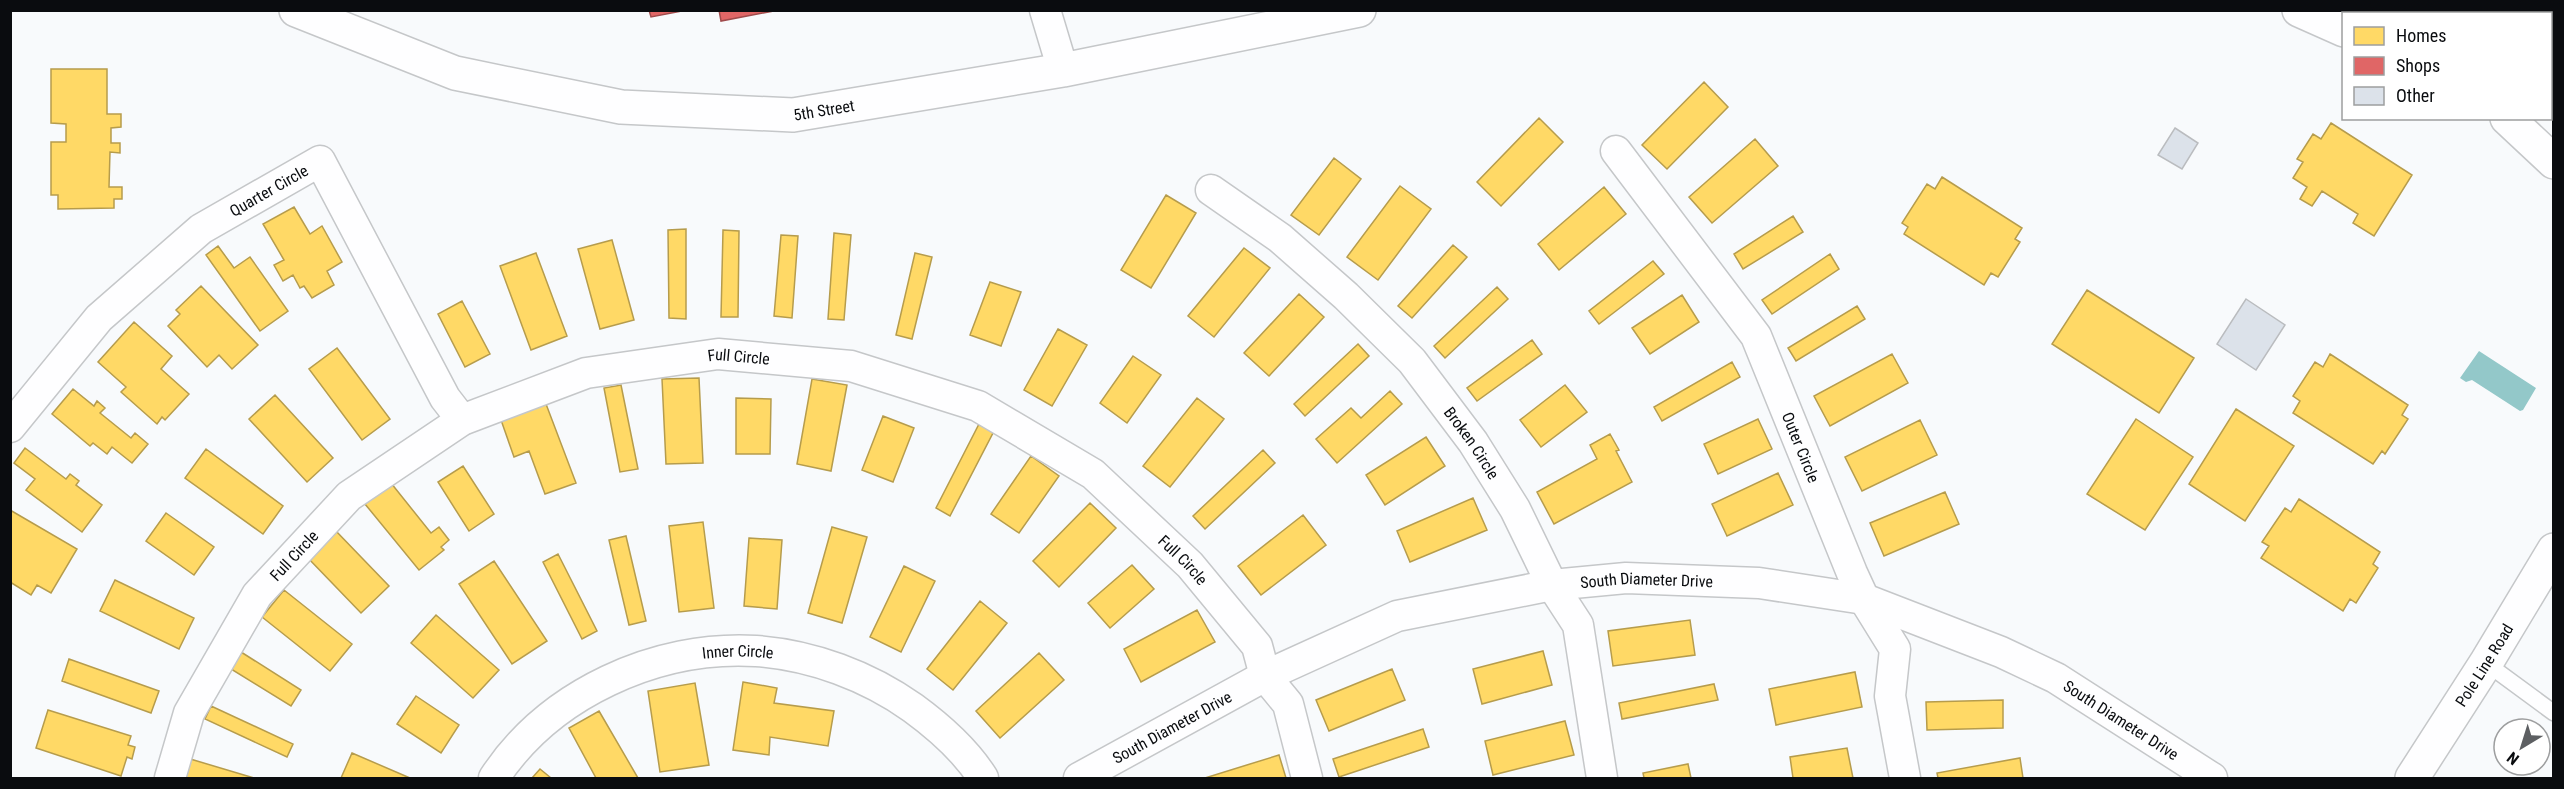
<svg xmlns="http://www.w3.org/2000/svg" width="2564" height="789" font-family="'Roboto Condensed',sans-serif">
<rect width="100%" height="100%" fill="#f8fafc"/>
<!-- water -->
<path fill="#93c8c9" d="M2479,351L2536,388L2523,410L2520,411L2472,380L2466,382L2460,378Z"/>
<!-- homes -->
<path fill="#ffd966" stroke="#b69c4c" stroke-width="1.5" d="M51,69H107V114H121V127L111,128V143H120V153L110,152L109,187H122V199H114V208L58,209V195H51V142H66V124L51,123Z
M1704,82L1728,107L1667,169L1642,145Z
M1539,118L1563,142L1501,206L1477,182Z
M2331,123L2412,175L2374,236L2353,223L2358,214L2322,191L2312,206L2300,199L2307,187L2293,178L2303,162L2297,159L2313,134L2321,139Z
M1755,139L1778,166L1712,223L1689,197Z
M1334,158L1361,179L1319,235L1291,215Z
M1942,177L2022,228L2015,239L2020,242L1998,277L1991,273L1984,285L1904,234L1908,227L1902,223L1927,184L1935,189Z
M1400,186L1431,209L1378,280L1347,257Z
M1604,187L1626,214L1559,270L1538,244Z
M1166,195L1196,213L1151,288L1121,270Z
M294,207L310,234L322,226L342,262L327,271L334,285L312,298L304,286L300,288L293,275L283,281L274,265L284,260L263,224Z
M1793,216L1803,232L1743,269L1734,254Z
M686,229V319L669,318L668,230Z
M723,230L739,231L738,317H721Z
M834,233L851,235L844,320L828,319Z
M781,235L798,236L792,318L774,316Z
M612,240L634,320L600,329L578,249Z
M1453,245L1467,257L1412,318L1398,306Z
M218,246L234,268L250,257L288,311L260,331L206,255Z
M1244,248L1270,268L1214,337L1188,316Z
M536,253L567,336L531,350L500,266Z
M915,253L932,257L912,339L896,335Z
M1830,254L1839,269L1772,314L1762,300Z
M1653,261L1664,274L1599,324L1589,311Z
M990,282L1021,292L1001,346L970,335Z
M201,286L258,345L232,369L219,355L207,367L168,326L180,314L176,310Z
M1497,287L1508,299L1445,358L1434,346Z
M2087,290L2194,358L2159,413L2052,344Z
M1299,294L1324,317L1269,376L1244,353Z
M1682,295L1699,322L1650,354L1632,328Z
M462,301L490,354L465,367L438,314Z
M1857,306L1865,319L1796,361L1788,348Z
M134,322L172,356L161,369L189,394L165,420L162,417L157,424L121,392L126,387L98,362Z
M1058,329L1087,345L1052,406L1024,390Z
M1532,340L1542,354L1477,401L1467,388Z
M1358,344L1369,356L1305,416L1294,404Z
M337,348L390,419L362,440L309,369Z
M1892,354L1908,383L1830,426L1814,396Z
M2330,354L2408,405L2402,415L2408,419L2385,454L2382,451L2373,464L2293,413L2300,401L2293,396L2315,362L2323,367Z
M1133,356L1161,375L1127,423L1100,403Z
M1732,362L1740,377L1662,421L1654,407Z
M699,378L703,463L666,464L662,379Z
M812,379L847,385L831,471L797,464Z
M621,385L638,469L620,472L604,388Z
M1565,385L1587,412L1541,447L1520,420Z
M73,389L94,406L97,401L105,408L100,413L131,438L135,433L148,444L132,463L112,447L107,454L93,443L90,446L52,414Z
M1390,391L1402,404L1337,463L1316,439L1351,408L1361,418Z
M275,395L333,458L307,482L249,419Z
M736,398L771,399L770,454H736Z
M1197,398L1224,419L1170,487L1143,466Z
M546,404L576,483L545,494L529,451L514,457L501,420Z
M2236,409L2294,446L2245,521L2189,484Z
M883,416L914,428L893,482L862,470Z
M1758,419L1772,449L1718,474L1704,444Z
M2136,419L2193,457L2145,530L2087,494Z
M1920,420L1937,455L1862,491L1845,457Z
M979,424L994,431L950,516L936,508Z
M1610,434L1619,450L1616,451L1632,482L1554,524L1537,492L1597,459L1590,445Z
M1426,437L1445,466L1385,505L1366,475Z
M25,448L66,479L70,474L79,481L76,485L102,505L82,532L26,490L35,479L14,463Z
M206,449L283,506L263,534L185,478Z
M1263,450L1275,463L1205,529L1193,516Z
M1031,456L1059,476L1019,533L991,514Z
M463,466L494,514L469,531L438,482Z
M1778,473L1793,505L1727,536L1712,504Z
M391,483L431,533L439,527L449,540L441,547L444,550L419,570L365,504Z
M1945,492L1959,524L1884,556L1870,523Z
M1473,498L1487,530L1410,562L1397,531Z
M2299,499L2380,552L2373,564L2378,568L2356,603L2350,599L2343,611L2261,558L2269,546L2262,542L2285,508L2291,512Z
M1090,503L1116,528L1059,587L1033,561Z
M10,510L77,549L51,593L37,585L31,595L10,582Z
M166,513L214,547L194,575L146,541Z
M1303,515L1326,545L1261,595L1238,566Z
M703,522L714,608L679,612L669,526Z
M832,527L867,537L842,623L808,613Z
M335,530L389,586L361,613L307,557Z
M626,536L646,621L629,625L609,540Z
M749,538L782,540L777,609L744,606Z
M558,554L597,631L582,639L543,562Z
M494,561L547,641L512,664L459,584Z
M1132,565L1154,589L1110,628L1088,603Z
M904,566L935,581L901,652L870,637Z
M115,580L194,618L179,649L100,611Z
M284,590L352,644L330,671L262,617Z
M980,601L1007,623L953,690L927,669Z
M1197,610L1215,642L1141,682L1124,649Z
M436,615L499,670L473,698L411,643Z
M1690,620L1695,655L1613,666L1608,631Z
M1543,651L1552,685L1482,704L1473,669Z
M241,652L301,690L291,706L231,669Z
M1039,653L1064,680L1000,738L976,711Z
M69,659L159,691L151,713L62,681Z
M1392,669L1405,700L1329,731L1316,700Z
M1855,672L1862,707L1776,725L1769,689Z
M743,682L777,688L774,703L834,711L828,746L770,737L769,755L733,750Z
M695,683L709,765L660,772L648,691Z
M1714,684L1718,700L1622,719L1619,703Z
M416,696L459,725L441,753L397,724Z
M2003,700V728L1927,730L1926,702Z
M211,706L293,744L287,757L205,719Z
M48,710L131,736L128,745L135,747L132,759L127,757L121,776L36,748Z
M599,711L638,778H596L569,728Z
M1565,721L1574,755L1493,775L1485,741Z
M1423,729L1429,747L1339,777L1333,759Z
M1847,748L1853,778H1793L1790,757Z
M352,753L410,778H341Z
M1279,755L1286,778H1205Z
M187,758L254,778H188L181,776Z
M2020,758L2023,778H1938L1937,773Z
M1688,764L1691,778H1644L1643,773Z
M540,769L551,778H532Z"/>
<!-- shops -->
<path fill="#e06666" stroke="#a04b4c" stroke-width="1.5" d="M649,10H687L651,17Z
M719,10H779L721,21Z"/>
<!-- building -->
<path fill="#dce2ea" stroke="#babcbf" stroke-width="1.5" d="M2175,128L2198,143L2182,169L2158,155Z
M2246,299L2285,325L2256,370L2217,344Z"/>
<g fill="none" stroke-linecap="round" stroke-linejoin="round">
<defs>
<path id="lane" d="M2486,663L2554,713"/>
<g id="street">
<path d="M1045,10L1063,70"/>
<path id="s1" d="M1616,151L1756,336L1852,573L1864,599L1895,649L1890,696L1905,778"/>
<path id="s2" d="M1211,190L1280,238L1346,296L1412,361L1473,442L1515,509L1552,585L1578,625L1602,778"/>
<path id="s3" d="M10,427L99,318L201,229L320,161L445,398L462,420"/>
<path id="s4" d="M170,778L189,713L257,595L349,496L462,420L586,373L718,354L851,366L978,406L1093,474L1190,565L1257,646L1265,676L1288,704L1307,778"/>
<path id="s5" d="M494,778C549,694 656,645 756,651C812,655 868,676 913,708C939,727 966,751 983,778"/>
<path id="s6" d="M1079,778L1265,676L1397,616L1552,585L1626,578L1759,583L1864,599L2001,652L2056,678L2212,778"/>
</g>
<g id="secondary">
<path id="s7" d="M296,10L455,73L621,107L793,115L1063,70L1359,10"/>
<path d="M2299,10L2344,30"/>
<path d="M2439,10L2444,14"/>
<path d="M2550,77L2554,79"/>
<path d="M2507,118L2554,162"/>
<path id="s8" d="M2412,778L2486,663L2554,550"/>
</g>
</defs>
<!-- lane casing -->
<use href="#lane" stroke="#c5c7c9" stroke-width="18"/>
<!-- street casing -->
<use href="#street" stroke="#c5c7c9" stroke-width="33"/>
<!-- secondary casing -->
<use href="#secondary" stroke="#c5c7c9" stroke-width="36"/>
<!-- lane -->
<use href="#lane" stroke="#fefeff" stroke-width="15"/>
<!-- street -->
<use href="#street" stroke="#fefeff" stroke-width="30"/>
<!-- secondary -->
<use href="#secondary" stroke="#fefeff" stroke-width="33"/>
</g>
<g text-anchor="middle" stroke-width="6" stroke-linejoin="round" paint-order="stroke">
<!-- street labels -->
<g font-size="16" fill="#0a0c0f" stroke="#fff">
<text dy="6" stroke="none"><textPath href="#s7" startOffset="544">5th Street</textPath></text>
<text dy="6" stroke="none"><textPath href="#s3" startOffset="354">Quarter Circle</textPath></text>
<text dy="6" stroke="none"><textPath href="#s4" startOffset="762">Full Circle</textPath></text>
<text dy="6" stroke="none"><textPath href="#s2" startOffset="366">Broken Circle</textPath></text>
<text dy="6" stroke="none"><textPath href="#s1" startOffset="352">Outer Circle</textPath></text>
<text dy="6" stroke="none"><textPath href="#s4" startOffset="258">Full Circle</textPath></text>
<text dy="6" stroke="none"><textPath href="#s4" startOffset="1266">Full Circle</textPath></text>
<text dy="6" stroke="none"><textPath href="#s6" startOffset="610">South Diameter Drive</textPath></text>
<text dy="6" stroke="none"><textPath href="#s5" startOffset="286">Inner Circle</textPath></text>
<text dy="6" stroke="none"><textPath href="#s8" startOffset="134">Pole Line Road</textPath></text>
<text dy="6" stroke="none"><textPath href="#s6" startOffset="1114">South Diameter Drive</textPath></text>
<text dy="6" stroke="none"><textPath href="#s6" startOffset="106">South Diameter Drive</textPath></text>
</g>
</g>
<!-- border -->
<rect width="2564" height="789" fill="none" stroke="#0a0c0f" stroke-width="24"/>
<!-- legend -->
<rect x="2342" y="12" width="210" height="108" fill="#ffffff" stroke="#9d9e9f" stroke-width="1.5"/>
<rect x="2354" y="27" width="30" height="18" fill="#ffd966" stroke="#9d9e9f" stroke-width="1.5"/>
<text x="2396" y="42" font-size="18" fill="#0a0c0f">Homes</text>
<rect x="2354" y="57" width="30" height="18" fill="#e06666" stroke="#9d9e9f" stroke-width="1.5"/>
<text x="2396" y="72" font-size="18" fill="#0a0c0f">Shops</text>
<rect x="2354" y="87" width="30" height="18" fill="#dce2ea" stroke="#9d9e9f" stroke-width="1.5"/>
<text x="2396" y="102" font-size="18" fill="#0a0c0f">Other</text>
<!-- north arrow -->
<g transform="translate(2522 747) rotate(218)"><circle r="28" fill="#ffffff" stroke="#9d9e9f" stroke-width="1.5"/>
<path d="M0-4.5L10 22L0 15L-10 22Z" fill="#5d5f62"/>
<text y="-9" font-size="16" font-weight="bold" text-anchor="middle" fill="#0a0c0f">N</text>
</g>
</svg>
